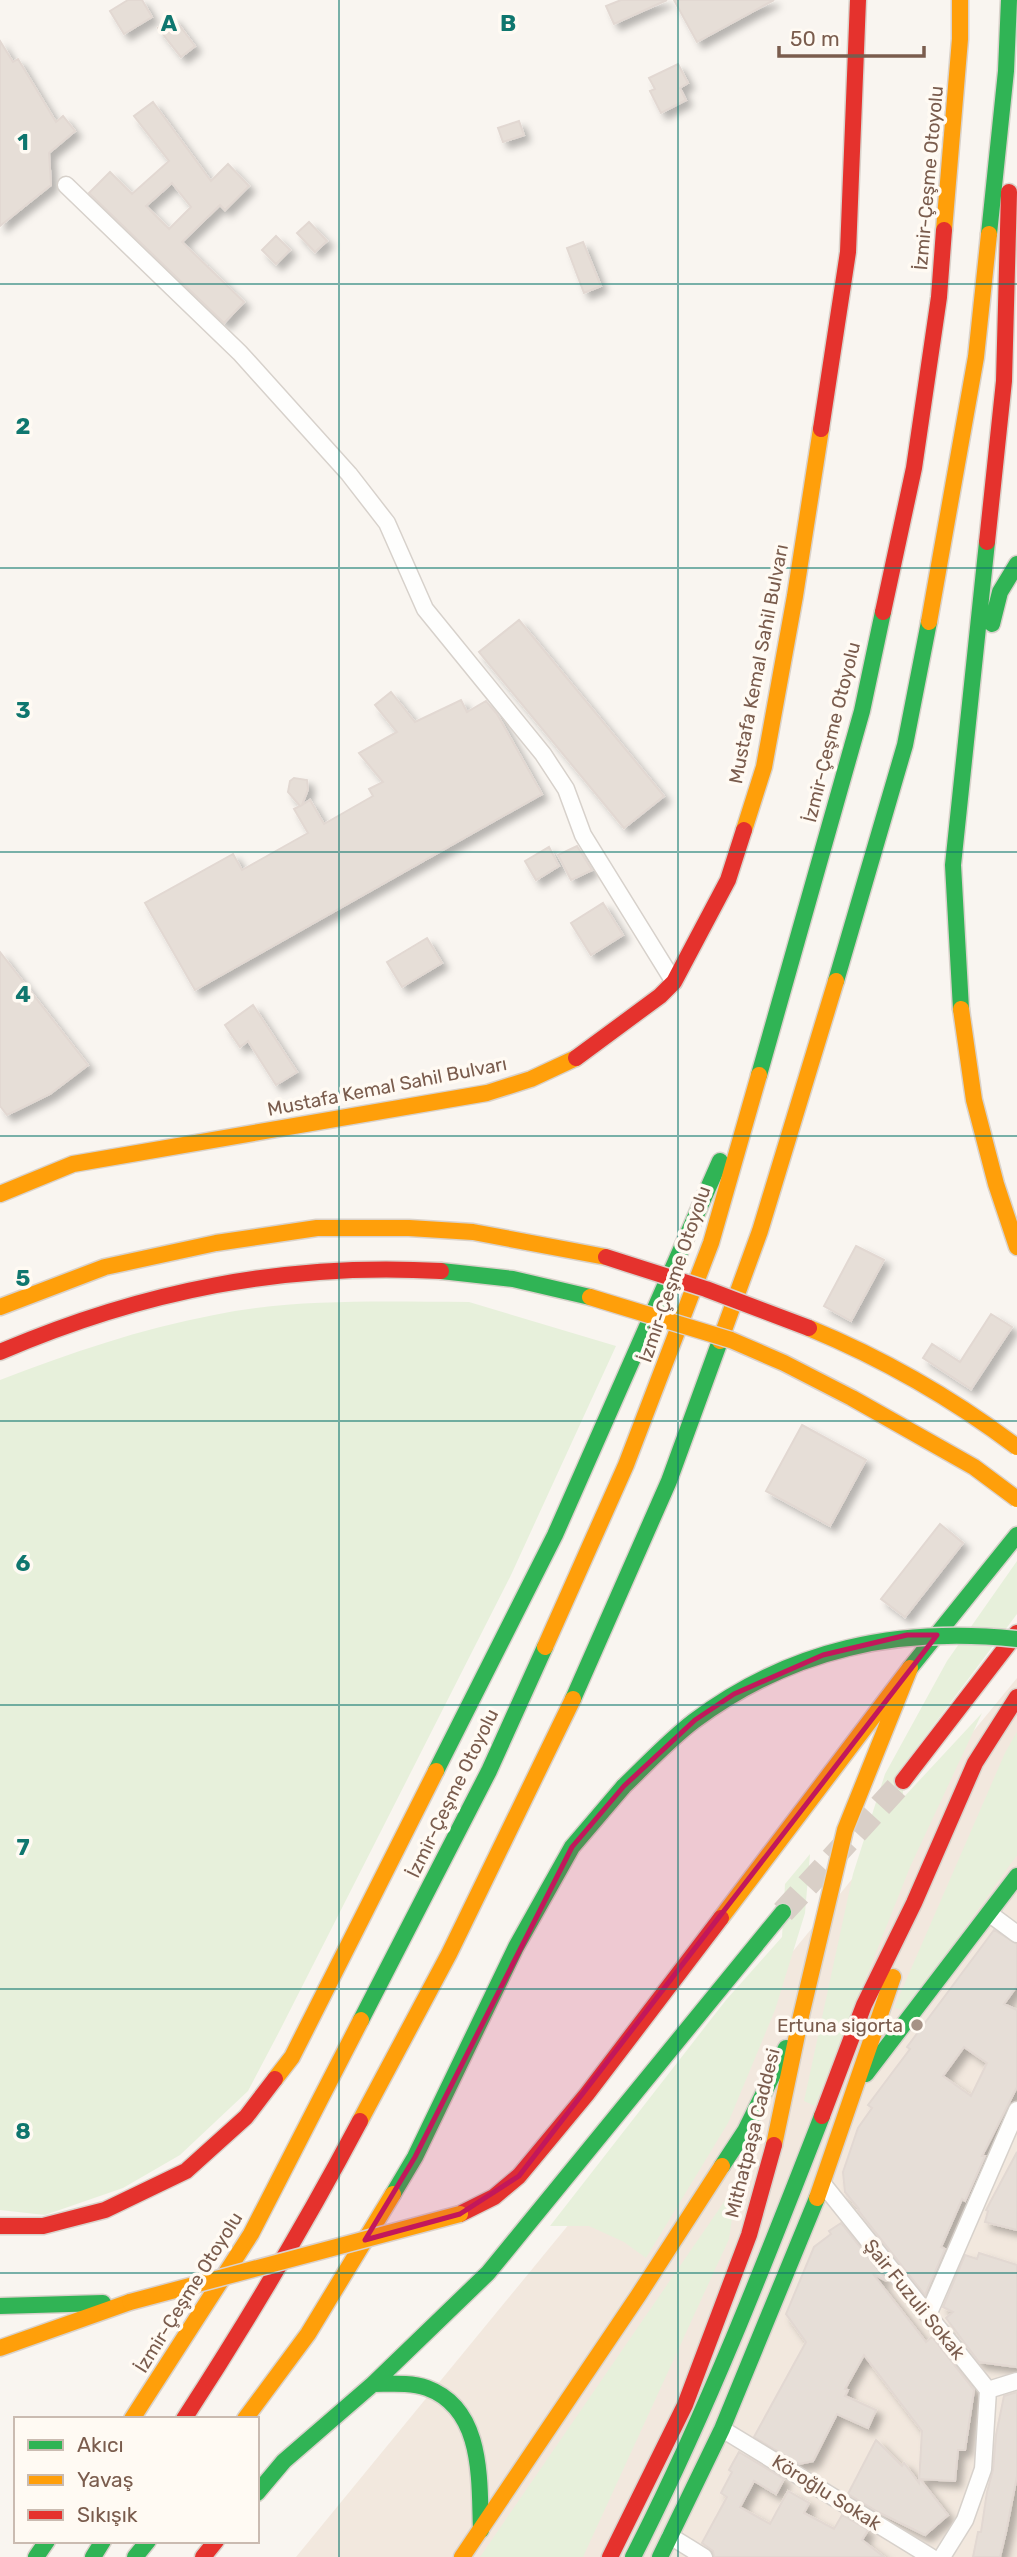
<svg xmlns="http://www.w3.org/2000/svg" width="1017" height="2557" font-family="Rubik,sans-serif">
<defs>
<filter id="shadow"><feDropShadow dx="6" dy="6" stdDeviation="3.5" flood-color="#0004"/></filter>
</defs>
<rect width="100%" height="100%" fill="#f9f5f0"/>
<!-- residential -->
<path fill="#f2e8de" d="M1017,1678V2557H296Z"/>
<!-- green -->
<path fill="#e7f0db" d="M469,1302L616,1346L511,1575L279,2032L248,2091L180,2155L123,2188L45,2215L0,2210V1380C70,1353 140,1329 214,1315C296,1298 385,1302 469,1302Z
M1017,1561V1614L903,1766V1798L982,1713L910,1867L815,2106L804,2101L853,1874L885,1774L947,1661Z
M1017,1732V1855L906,2010L894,2008L1005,1753Z
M810,1854L805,1913L775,2010L728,2123L646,2258L624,2242L589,2226H550L726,2000L782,1937L785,1884Z
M737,2183L729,2239L583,2557H480Z"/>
<!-- building -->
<path fill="#e6ded7" stroke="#e2d8d2" stroke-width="2" fill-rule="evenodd" filter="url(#shadow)" d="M128,0H142L152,17L124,34L110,11Z
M621,0H667L614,24L606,6Z
M674,0H774L697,42Z
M173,17L195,46L181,57L158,28Z
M0,41L13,62L18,59L56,122L63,116L75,131L49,153L51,185L0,226Z
M678,64L688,83L680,88L686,100L661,113L650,91L655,89L649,78Z
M153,102L211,181L228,164L249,186L225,210L220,205L182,242L244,302L224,323L89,193L110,172L132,194L169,161L134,116ZM172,183L191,207L169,229L146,206Z
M519,121L524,135L503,142L498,128Z
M309,222L327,241L315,252L297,233Z
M276,236L290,250L276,264L262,250Z
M583,242L601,286L584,293L567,248Z
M519,620L664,796L624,828L479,652Z
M391,692L415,722L461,700L467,712L486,701L497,714L542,794L195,990L145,903L233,854L242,870L308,833L294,809L300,806L288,792L290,781L294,778L307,780L308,789L302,805L310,800L324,824L373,796L369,789L383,782L359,753L397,732L375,705Z
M577,846L592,870L571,880L558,855Z
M549,847L559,866L536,880L525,861Z
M603,903L623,935L591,955L571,923Z
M427,938L442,963L402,987L387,962Z
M0,952L88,1065L50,1094L7,1115L0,1106Z
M253,1005L297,1072L276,1085L248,1041L240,1047L225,1025Z
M856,1246L884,1260L851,1321L824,1306Z
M991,1314L1012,1327L971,1389L923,1358L932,1344L960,1362Z
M802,1425L866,1460L830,1526L766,1491Z
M940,1524L963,1543L905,1617L881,1599Z
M994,1930L1017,1944V1986L1004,2004L1017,2010V2087L982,2156H985L965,2201L962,2199L941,2247L945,2249L925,2295L858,2210L859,2209L845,2192L843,2172L858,2128L872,2108L868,2105L910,2049L907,2047ZM964,2047L987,2063L971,2096L943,2076Z
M1017,2152V2230L985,2222L988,2211L986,2210Z
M841,2223L887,2281L873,2274L926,2342L932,2337L974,2390L965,2450H958L955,2481L920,2479L948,2515L925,2535L878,2512L848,2494L876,2440L902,2466L904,2463L919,2483L922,2431L864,2355L845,2389L848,2390L845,2396L876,2410L868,2428L837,2414L813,2461L799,2464L754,2437L806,2342L786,2314L814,2247L831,2234L829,2231Z
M979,2253L1017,2265V2367L979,2362L946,2318L953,2312L943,2307L965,2255L977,2259Z
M1017,2392V2476L1006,2532L1000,2557H973L978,2532H981L987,2492L993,2470L996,2435L1004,2396Z
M739,2452L784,2479L776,2494L754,2481L740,2507L770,2524L788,2491L809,2503L804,2513L834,2529L842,2515L868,2530L862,2540L884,2557H714L713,2551L702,2543L727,2497L721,2493L732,2472L729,2470Z"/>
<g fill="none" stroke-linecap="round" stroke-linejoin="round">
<!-- primary-tunnel -->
<path stroke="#d9cfc7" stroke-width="24" stroke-dasharray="24 12" stroke-linecap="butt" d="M783,1912L903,1781"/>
<defs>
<path id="street" d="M66,185L240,353L349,474L387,523L425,609L543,754L566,789L583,835L674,982
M990,1914L1017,1934
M823,2184L988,2390L1017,2381
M928,2315L1017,2110
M722,2429L931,2557
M670,2536L704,2557
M942,2557L965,2520L983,2469L988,2390"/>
<path id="fast" d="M989,234L1006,71L1009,0
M992,624L1000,592L1017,564
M836,981L905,745L929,622
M961,1009L953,865L987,542
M759,1075L862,711L883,612
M441,1271L513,1279L590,1297
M910,1668L1017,1535
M573,1699L669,1481L720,1341
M436,1771L555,1535L720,1161
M361,2020L489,1771L545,1647
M866,2074L1017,1876
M722,2166L745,2131L786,2048
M393,2194L415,2157L516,1947L572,1847L624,1786
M0,2306L103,2303
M373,2384L488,2273L783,1912
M373,2384C390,2384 410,2382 427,2388C484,2409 479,2480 481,2530
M257,2493L284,2461L373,2384
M36,2557L47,2541
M93,2557L103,2541
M135,2557L148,2541
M633,2557C706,2414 764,2265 822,2116
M660,2557L722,2429L817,2198"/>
<path id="slow" d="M944,230L960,39V0
M929,622L976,357L989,234
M744,830L764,767L795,596L821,429
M961,1009L974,1100L996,1184L1017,1247
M0,1194L73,1164L487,1093L531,1079L576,1058
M0,1307L105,1267L216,1243L317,1228H409L473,1232L606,1257
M720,1341L760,1231L836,981
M545,1647L626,1465L711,1243L759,1075
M721,1918L910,1668
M275,2079L292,2057L436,1771
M360,2121L449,1954L573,1699
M774,2145L801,2016L845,1830L910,1668
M817,2198L893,1977
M0,2348L130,2302
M132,2419L251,2234L361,2020
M245,2419L308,2334L393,2194
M462,2557L638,2296L722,2166"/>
<path id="jam" d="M821,429L848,252L858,0
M987,542L1004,381L1009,192
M883,612L914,468L939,297L944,230
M576,1058L660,996L674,982L728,880L744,830
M0,1352C142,1291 286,1262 441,1271
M903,1781L1017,1633
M822,2116L864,2005L914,1903L975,1763L1017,1697
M460,2214L494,2197L519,2176L587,2094L721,1918
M0,2226H43L105,2210L186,2171L246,2117L275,2079
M184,2419C247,2322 306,2223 360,2121
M203,2557L216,2541
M610,2557L685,2405L749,2235L774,2145"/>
</defs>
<!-- street casing -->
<use href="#street" stroke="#d7d1cb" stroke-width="19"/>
<!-- fast casing -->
<use href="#fast" stroke="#d9d2cb" stroke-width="19"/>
<!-- slow casing -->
<use href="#slow" stroke="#d9d2cb" stroke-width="19"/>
<!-- jam casing -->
<use href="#jam" stroke="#d9d2cb" stroke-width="19"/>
<!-- street -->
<use href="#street" stroke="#fefefd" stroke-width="16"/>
<!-- fast -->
<use href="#fast" stroke="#30b455" stroke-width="16"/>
<!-- slow -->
<use href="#slow" stroke="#ff9f0a" stroke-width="16"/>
<!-- jam -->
<use href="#jam" stroke="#e5322d" stroke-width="16"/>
<defs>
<path id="fast-bridge" d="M624,1786C647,1764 669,1740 694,1721C792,1648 898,1627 1017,1639"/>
<path id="slow-bridge" d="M590,1297L731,1340L784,1363L852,1398L974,1467L1017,1499
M809,1328C884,1359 952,1398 1017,1447
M130,2302L460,2214"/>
<path id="jam-bridge" d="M606,1257L706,1289L809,1328"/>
</defs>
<!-- fast-bridge casing -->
<use href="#fast-bridge" stroke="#dad1cc" stroke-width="19" stroke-linecap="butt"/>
<!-- slow-bridge casing -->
<use href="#slow-bridge" stroke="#dad1cc" stroke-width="19" stroke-linecap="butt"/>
<!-- jam-bridge casing -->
<use href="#jam-bridge" stroke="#dad1cc" stroke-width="19" stroke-linecap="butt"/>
<!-- fast-bridge -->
<use href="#fast-bridge" stroke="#30b455" stroke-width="16"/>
<!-- slow-bridge -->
<use href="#slow-bridge" stroke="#ff9f0a" stroke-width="16"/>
<!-- jam-bridge -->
<use href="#jam-bridge" stroke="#e5322d" stroke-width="16"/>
</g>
<!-- marked area -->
<path fill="#c2185b" fill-opacity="0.2" stroke="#c2185b" stroke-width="5" stroke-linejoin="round" d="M907,1635H937L519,2176L460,2214L365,2240L415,2157L572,1847L624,1786L695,1720L734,1694L823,1655Z"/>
<!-- grid -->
<path fill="none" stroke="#0f766e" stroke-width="2" stroke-opacity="0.55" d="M339,0V2557M678,0V2557M0,284H1017M0,568H1017M0,852H1017M0,1136H1017M0,1421H1017M0,1705H1017M0,1989H1017M0,2273H1017"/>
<!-- markers -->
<circle fill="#a69286" stroke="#fffaf3" stroke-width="2.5" cx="917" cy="2025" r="7"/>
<g text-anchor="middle" stroke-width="7" stroke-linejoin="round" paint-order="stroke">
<!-- street labels -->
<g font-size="19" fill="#7a5c4d" stroke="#fffaf3">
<text transform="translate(928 178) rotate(-85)" y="7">İzmir-Çeşme Otoyolu</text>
<text transform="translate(758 664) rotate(-79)" y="7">Mustafa Kemal Sahil Bulvarı</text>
<text transform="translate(831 732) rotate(-76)" y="7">İzmir-Çeşme Otoyolu</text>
<text transform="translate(387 1086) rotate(-11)" y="7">Mustafa Kemal Sahil Bulvarı</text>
<text transform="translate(674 1274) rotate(-71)" y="7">İzmir-Çeşme Otoyolu</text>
<text transform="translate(452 1793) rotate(-64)" y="7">İzmir-Çeşme Otoyolu</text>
<text transform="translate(752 2133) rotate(-76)" y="7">Mithatpaşa Caddesi</text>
<text transform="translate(188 2292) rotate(-58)" y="7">İzmir-Çeşme Otoyolu</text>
<text transform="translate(915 2299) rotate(51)" y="7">Şair Fuzuli Sokak</text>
<text transform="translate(827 2492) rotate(32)" y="7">Köroğlu Sokak</text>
</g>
<!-- poi labels -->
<g font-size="19" fill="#7a5c4d" stroke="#fffaf3" text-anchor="end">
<text x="903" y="2032">Ertuna sigorta</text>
</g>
</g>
<g font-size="23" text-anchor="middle" font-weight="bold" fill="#0f766e" stroke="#fffaf3" stroke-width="7" stroke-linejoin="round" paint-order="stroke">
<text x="169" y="31">A</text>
<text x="508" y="31">B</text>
<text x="23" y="150">1</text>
<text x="23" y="434">2</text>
<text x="23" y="718">3</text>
<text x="23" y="1002">4</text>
<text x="23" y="1286">5</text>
<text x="23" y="1571">6</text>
<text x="23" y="1855">7</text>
<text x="23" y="2139">8</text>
</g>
<!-- legend -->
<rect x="14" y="2417" width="245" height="126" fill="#fffaf3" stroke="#cabbb1" stroke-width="2"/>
<rect x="28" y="2440" width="35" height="10" fill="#30b455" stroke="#cabbb1" stroke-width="2"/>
<text x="77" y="2452" font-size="21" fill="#7a5c4d">Akıcı</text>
<rect x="28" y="2475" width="35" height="10" fill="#ff9f0a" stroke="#cabbb1" stroke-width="2"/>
<text x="77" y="2487" font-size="21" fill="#7a5c4d">Yavaş</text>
<rect x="28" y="2510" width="35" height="10" fill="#e5322d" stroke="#cabbb1" stroke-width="2"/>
<text x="77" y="2522" font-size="21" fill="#7a5c4d">Sıkışık</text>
<!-- scale -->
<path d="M779 46v10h145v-10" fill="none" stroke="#7a5c4d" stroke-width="3.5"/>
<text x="790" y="46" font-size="21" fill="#7a5c4d" stroke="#fffaf3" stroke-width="5" paint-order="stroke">50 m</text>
</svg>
